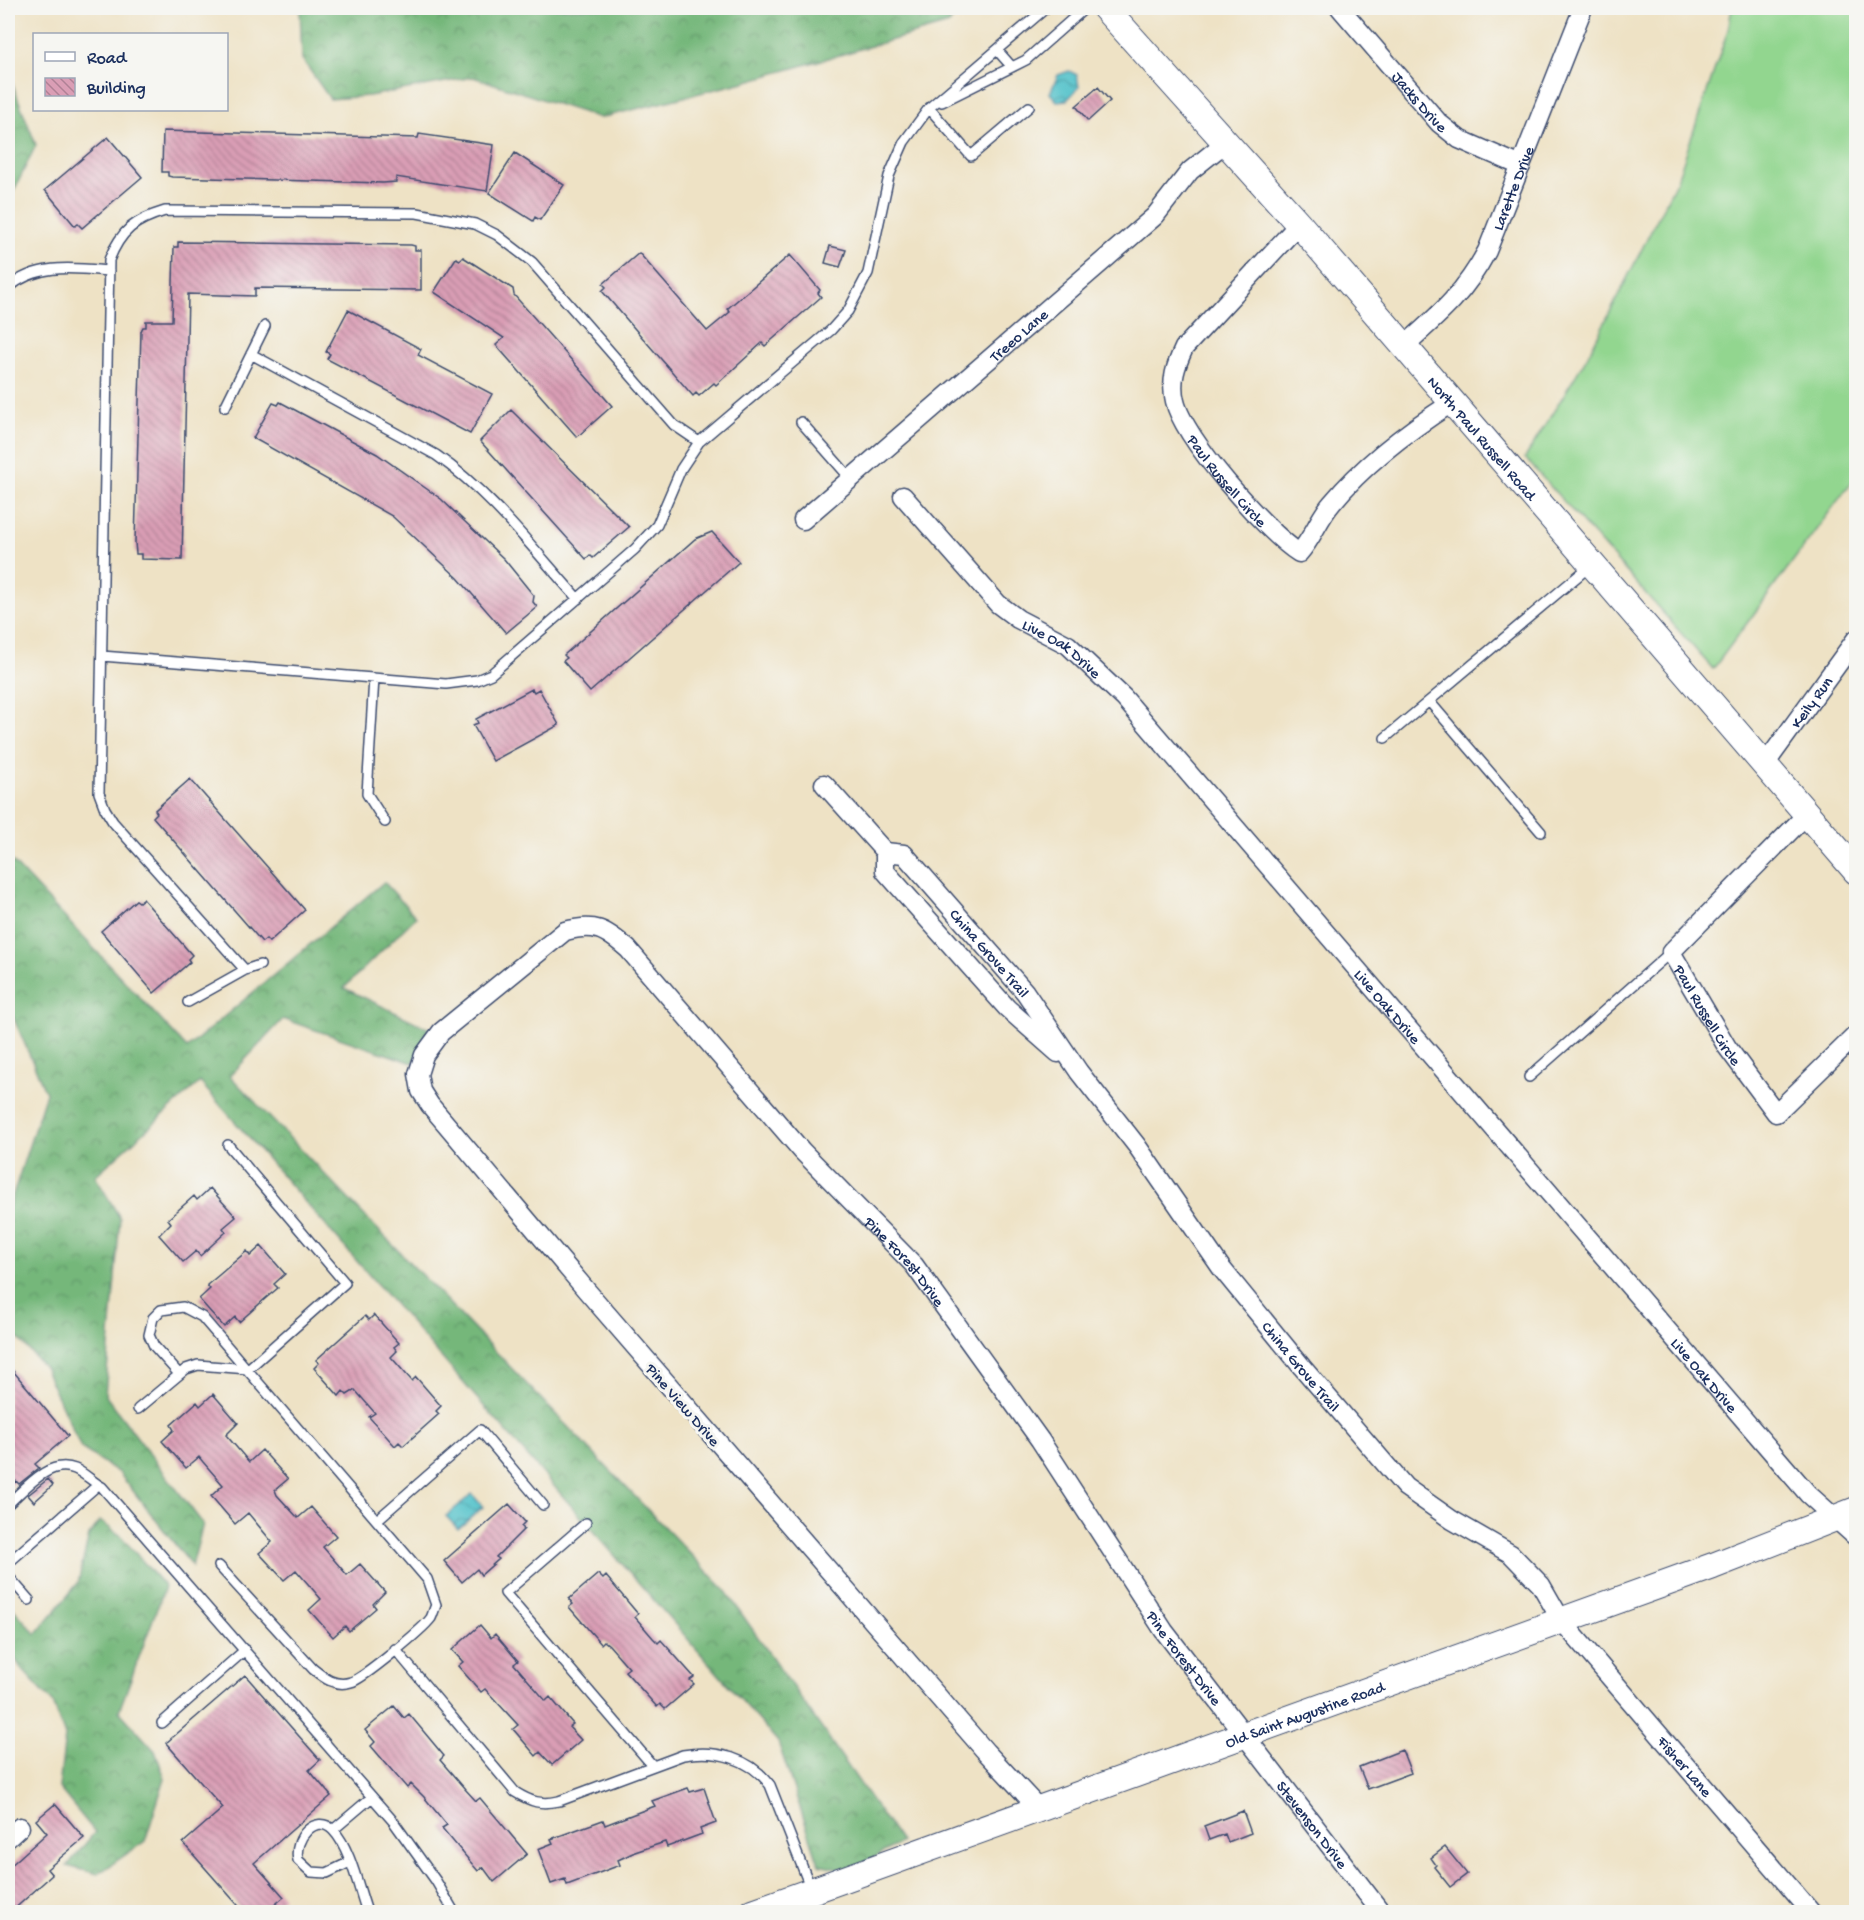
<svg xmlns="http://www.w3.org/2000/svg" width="1864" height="1920" font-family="'Gochi Hand',sans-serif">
<defs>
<pattern id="forest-crowns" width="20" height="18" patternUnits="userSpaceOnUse" patternTransform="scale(1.5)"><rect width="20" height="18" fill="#75b77a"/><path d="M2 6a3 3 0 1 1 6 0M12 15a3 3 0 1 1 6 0" fill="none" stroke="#5f9567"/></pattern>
<pattern id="water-waves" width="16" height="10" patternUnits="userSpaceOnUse" patternTransform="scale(1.5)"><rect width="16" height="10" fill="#55c3cb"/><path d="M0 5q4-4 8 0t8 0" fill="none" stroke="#469fa8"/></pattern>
<pattern id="building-back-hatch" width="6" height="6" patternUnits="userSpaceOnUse" patternTransform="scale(1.5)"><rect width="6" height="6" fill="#da9eb5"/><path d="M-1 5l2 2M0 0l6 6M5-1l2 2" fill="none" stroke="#b08196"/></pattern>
</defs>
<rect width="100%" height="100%" fill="#f6f6f2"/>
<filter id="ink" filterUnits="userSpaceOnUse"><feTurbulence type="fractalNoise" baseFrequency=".0167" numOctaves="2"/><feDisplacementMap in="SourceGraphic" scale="12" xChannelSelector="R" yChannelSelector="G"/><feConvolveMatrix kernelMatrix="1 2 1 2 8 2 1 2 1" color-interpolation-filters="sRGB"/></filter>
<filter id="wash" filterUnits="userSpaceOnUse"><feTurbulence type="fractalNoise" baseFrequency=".008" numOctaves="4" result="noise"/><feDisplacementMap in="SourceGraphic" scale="24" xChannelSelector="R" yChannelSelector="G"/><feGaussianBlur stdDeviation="1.35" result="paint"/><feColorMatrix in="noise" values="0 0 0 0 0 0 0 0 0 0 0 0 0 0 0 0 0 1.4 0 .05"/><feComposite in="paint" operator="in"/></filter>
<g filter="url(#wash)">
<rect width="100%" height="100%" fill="#eee2c5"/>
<!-- grass -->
<path fill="#92d68f" stroke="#568276" stroke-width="1.5" d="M1732,8H1856V476L1713,669L1525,458L1586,359L1677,180L1728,30Z"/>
<!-- forest -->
<path fill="url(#forest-crowns)" stroke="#48736c" stroke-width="1.5" d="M300,8H961L949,24L744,82L600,118L473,77L369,96L330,99L302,59Z
M8,73L36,145L8,203Z
M10,859L187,1048L384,882L416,917L344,988L430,1029L413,1063L283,1019L230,1076L725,1590L901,1842L851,1871L819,1864L778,1742L200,1082L95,1176L120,1218L105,1395L203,1524L192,1566L119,1473L81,1448L44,1367L8,1327V1210L46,1093L8,1005V862Z
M100,1521L120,1535L165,1587L119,1711L155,1751L165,1778L145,1841L98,1874L67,1866L95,1832L59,1788L65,1736L53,1703L21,1668L8,1648V1603L36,1634L78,1583L89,1535Z"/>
<!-- water -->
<path fill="url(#water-waves)" stroke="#387994" stroke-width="1.5" d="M1069,71L1077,75L1079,87L1067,100L1057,101L1050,93L1058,75Z
M472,1494L483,1507L458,1529L446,1516Z"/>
<g id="blocks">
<!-- building -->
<path fill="url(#building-back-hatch)" d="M1098,87L1110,101L1088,121L1076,106Z
M163,131L418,138L419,134L494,145L487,191L396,177V182L383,183L172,177L168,176V172H162Z
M108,137L142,177L82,228L78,224L75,226L45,190Z
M515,153L564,185L540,220L535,217L533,221L489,193Z
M178,242L411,245L415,246V250H421V290L255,288V296L188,294L182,560L141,559V554H136L135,542L141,331L143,327H146V321H172L174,247H178Z
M830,246L846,250L840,267L825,263Z
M639,253L707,331L730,312L727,309L790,255L820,290L818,293L821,297L765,346L762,343L716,385L714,383L699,396L696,393L693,396L602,291L606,287L603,284Z
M463,257L513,289L514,295L612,406L577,437L496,345L504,338L434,292L456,258L460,260Z
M348,310L421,349L418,355L492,394L470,434L327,359L330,354L326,352Z
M280,402L377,454L441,499L504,559L534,596L533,602L537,607L506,633L458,578L392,516L253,438L273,403L278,405Z
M511,410L629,527L593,558L590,555L586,559L480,441Z
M712,532L739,562L590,692L563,661L567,658L564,655L695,539Z
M532,689L534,692L539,689L559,725L493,761L473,725L478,723L476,719Z
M190,779L305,910L269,942L266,939L262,942L153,817L157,813L155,810Z
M143,899L192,955L188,959L190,962L154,993L101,931L136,900L139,902Z
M210,1188L236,1217L223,1228L226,1232L200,1256L196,1251L183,1262L159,1235L171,1223L168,1219L194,1196L197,1200Z
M261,1246L285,1274L274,1284L278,1288L266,1298L239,1322L235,1317L224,1327L199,1299L210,1289L207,1285L219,1275L247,1251L250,1256Z
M374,1315L399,1343L394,1347L397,1351L391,1357L412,1381L416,1377L441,1406L436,1411L439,1414L403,1446L399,1442L395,1446L369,1417L375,1413L355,1390L347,1395L343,1391L339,1396L314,1368L319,1363L316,1360L365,1316L369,1320Z
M8,1365L68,1436L35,1464L39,1468L19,1484L16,1481L8,1489Z
M213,1394L238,1423L226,1435L249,1462L262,1450L288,1479L275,1490L277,1495L298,1518L311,1507L336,1536L323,1547L347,1575L360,1564L385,1592L373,1604L376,1608L349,1631L345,1626L333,1637L309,1610L321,1599L296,1570L284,1580L259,1553L272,1542L248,1513L235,1524L211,1496L223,1485L203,1462L199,1457L186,1468L162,1441L174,1430L171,1425L197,1402L200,1406Z
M48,1479L53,1485L34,1502L28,1495Z
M509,1504L525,1522L521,1526L524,1529L496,1557L499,1559L481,1575L477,1569L462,1582L444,1561Z
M598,1574L603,1579L606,1576L638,1614L635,1617L653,1638L658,1643L661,1640L694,1677L690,1680L694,1684L665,1709L660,1704L657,1707L625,1671L629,1668L609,1645L604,1641L601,1644L569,1607L573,1604L569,1599Z
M480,1625L491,1638L495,1634L518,1661L514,1664L546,1701L550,1697L573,1724L569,1727L581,1740L552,1765L540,1752L536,1756L513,1729L518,1725L485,1689L481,1692L458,1666L463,1662L452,1650Z
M245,1675L320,1760L309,1770L331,1796L254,1863L284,1897L266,1912H244L183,1843L223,1808L166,1743Z
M394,1706L404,1718L409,1714L444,1756L440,1760L465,1789L476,1801L480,1798L527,1854L494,1882L483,1867L478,1871L442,1828L447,1825L424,1797L411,1784L407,1788L371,1746L375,1742L365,1730Z
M1402,1750L1411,1773L1368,1789L1359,1767Z
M688,1788L690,1792L704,1788L716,1823L700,1829L702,1834L667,1847L665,1842L635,1852L618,1860L620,1865L567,1885L565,1879L551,1884L538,1849L553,1843L551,1839L603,1820L605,1825L639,1812L655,1806L652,1801Z
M55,1804L84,1838L47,1869L52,1875L11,1912H8V1868L47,1833L36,1820Z
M1243,1811L1251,1833L1228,1842L1225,1834L1209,1840L1204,1826Z
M1445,1847L1467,1874L1450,1887L1434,1867L1436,1865L1431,1858Z"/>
</g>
</g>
<g filter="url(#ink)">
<use href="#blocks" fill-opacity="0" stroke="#3b4a6d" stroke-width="1.5"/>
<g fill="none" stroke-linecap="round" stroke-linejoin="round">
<defs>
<path id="lane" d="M997,50L1012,67
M942,102L1026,60L1085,8
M929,108L971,156L1029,107
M8,288C37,263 73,268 109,271
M251,354L436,455C491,493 533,549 578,599
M225,407L265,326
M801,422L851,479
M102,656L446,684L477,680L491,674L635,549L657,525L681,469L699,442L831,330L848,311L868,273L889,176L904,142L929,108L1046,8
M374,678L367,794L385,822
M1429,701L1541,832
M1385,738L1590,566
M245,970L113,822L105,809L99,793L109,260C121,230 135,220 165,211L417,213L475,224L497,235L532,262L674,425L699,442
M188,1002L245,970L260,965
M1529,1077L1671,952
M179,1374L154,1346L149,1335L153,1318L161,1310L183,1307L202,1317L427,1579L436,1605C434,1609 433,1614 431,1618C423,1629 363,1679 351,1682C335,1687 324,1678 313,1669L219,1566
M138,1409L186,1369L198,1365L248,1369L345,1283L228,1145
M8,1504C25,1489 49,1458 75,1469C84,1473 93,1482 102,1487L393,1821L436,1881L454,1912
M377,1520L480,1430L543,1505
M586,1523L505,1593L653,1766
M8,1563L98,1485
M8,1576L29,1600
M395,1649L515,1792C531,1802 541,1805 559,1801L683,1755C716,1749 750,1758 770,1785L811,1889
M162,1723L245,1650
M333,1830L372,1797
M350,1862L327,1873L311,1872L298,1860C293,1838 316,1813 333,1830C350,1847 359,1890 367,1912"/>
<g id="street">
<path id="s1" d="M1340,8L1439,123L1459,139L1521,166"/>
<path id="s2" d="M1299,224L1184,348C1176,365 1170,381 1175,401C1183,438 1266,532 1299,553C1313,538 1318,519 1332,503C1365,463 1409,430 1453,402"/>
<path id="s3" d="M1404,346C1440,314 1464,294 1487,251L1583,8"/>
<path id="s4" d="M903,496L998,604L1018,619L1068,645L1124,698L1808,1494L1856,1537"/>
<path id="s5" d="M803,520L1155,216L1190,171L1225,143"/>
<path id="s6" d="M1766,763L1856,639"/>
<path d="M824,784L885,852V871L1007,1008L1058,1053"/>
<path id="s7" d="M1808,813L1671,952L1727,1047L1776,1113L1856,1035"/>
<path id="s8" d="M885,852L904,854L1025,992L1079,1072L1137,1146L1222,1269L1302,1367L1405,1487L1452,1520L1511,1554L1541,1585L1561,1620L1811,1912"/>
<path id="s9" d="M1040,1810L986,1752L587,1291L430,1105L421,1091L418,1074L424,1055L441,1032L565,931C595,923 605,929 628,949L802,1151L914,1265L1040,1440L1164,1631L1381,1912"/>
<path d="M8,1838L20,1827"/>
</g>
<g id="secondary">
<path id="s10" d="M1105,8L1299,224L1856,871"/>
<path id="s11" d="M753,1912L1713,1566L1856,1510"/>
</g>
</defs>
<!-- lane casing -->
<use href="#lane" stroke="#3b4a6d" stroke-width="12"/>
<!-- street casing -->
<use href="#street" stroke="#3b4a6d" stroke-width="21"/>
<!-- secondary casing -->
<use href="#secondary" stroke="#3b4a6d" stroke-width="28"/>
<!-- lane -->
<use href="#lane" stroke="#fff" stroke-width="9"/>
<!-- street -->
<use href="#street" stroke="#fff" stroke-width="18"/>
<!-- secondary -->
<use href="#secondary" stroke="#fff" stroke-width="26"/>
</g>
</g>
<g text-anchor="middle" stroke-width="6" stroke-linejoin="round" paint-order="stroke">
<!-- street labels -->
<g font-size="16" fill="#1b2f5e" stroke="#f6f6f2">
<text dy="6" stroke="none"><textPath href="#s1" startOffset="123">Jacks Drive</textPath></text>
<text dy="6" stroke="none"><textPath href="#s3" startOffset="195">Larette Drive</textPath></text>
<text dy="6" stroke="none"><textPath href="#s5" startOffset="284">Treeo Lane</textPath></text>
<text dy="6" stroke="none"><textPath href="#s10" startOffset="572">North Paul Russell Road</textPath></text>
<text dy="6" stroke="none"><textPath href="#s2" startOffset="320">Paul Russell Circle</textPath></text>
<text dy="6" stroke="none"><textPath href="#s4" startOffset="222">Live Oak Drive</textPath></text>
<text dy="6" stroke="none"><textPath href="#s6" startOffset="76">Keily Run</textPath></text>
<text dy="6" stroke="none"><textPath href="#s8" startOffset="150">China Grove Trail</textPath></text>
<text dy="6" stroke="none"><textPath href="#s4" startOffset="708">Live Oak Drive</textPath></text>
<text dy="6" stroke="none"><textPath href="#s7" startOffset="268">Paul Russell Circle</textPath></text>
<text dy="6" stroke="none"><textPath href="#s9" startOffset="1662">Pine Forest Drive</textPath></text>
<text dy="6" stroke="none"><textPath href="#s8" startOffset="668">China Grove Trail</textPath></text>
<text dy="6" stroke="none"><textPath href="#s4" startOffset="1194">Live Oak Drive</textPath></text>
<text transform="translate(684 1404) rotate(49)" y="6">Pine View Drive</text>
<text dy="6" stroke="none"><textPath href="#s9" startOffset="2148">Pine Forest Drive</textPath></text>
<text dy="6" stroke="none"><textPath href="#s11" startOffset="586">Old Saint Augustine Road</textPath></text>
<text dy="6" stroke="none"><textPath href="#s8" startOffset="1228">Fisher Lane</textPath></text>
<text dy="6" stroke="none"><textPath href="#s9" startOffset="2358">Stevenson Drive</textPath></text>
</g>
</g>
<!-- margin -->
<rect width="1864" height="1920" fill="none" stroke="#f6f6f2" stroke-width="30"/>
<!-- legend -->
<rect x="33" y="33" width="195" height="78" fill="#f6f6f2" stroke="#9ea6b7" stroke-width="1.5"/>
<rect x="45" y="52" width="30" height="9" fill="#ffffff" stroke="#9ea6b7" stroke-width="1.5"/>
<text x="87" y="63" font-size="18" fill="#1b2f5e">Road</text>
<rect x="45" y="78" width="30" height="18" fill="url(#building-back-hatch)" stroke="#9ea6b7" stroke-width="1.5"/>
<text x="87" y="93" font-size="18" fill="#1b2f5e">Building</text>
</svg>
